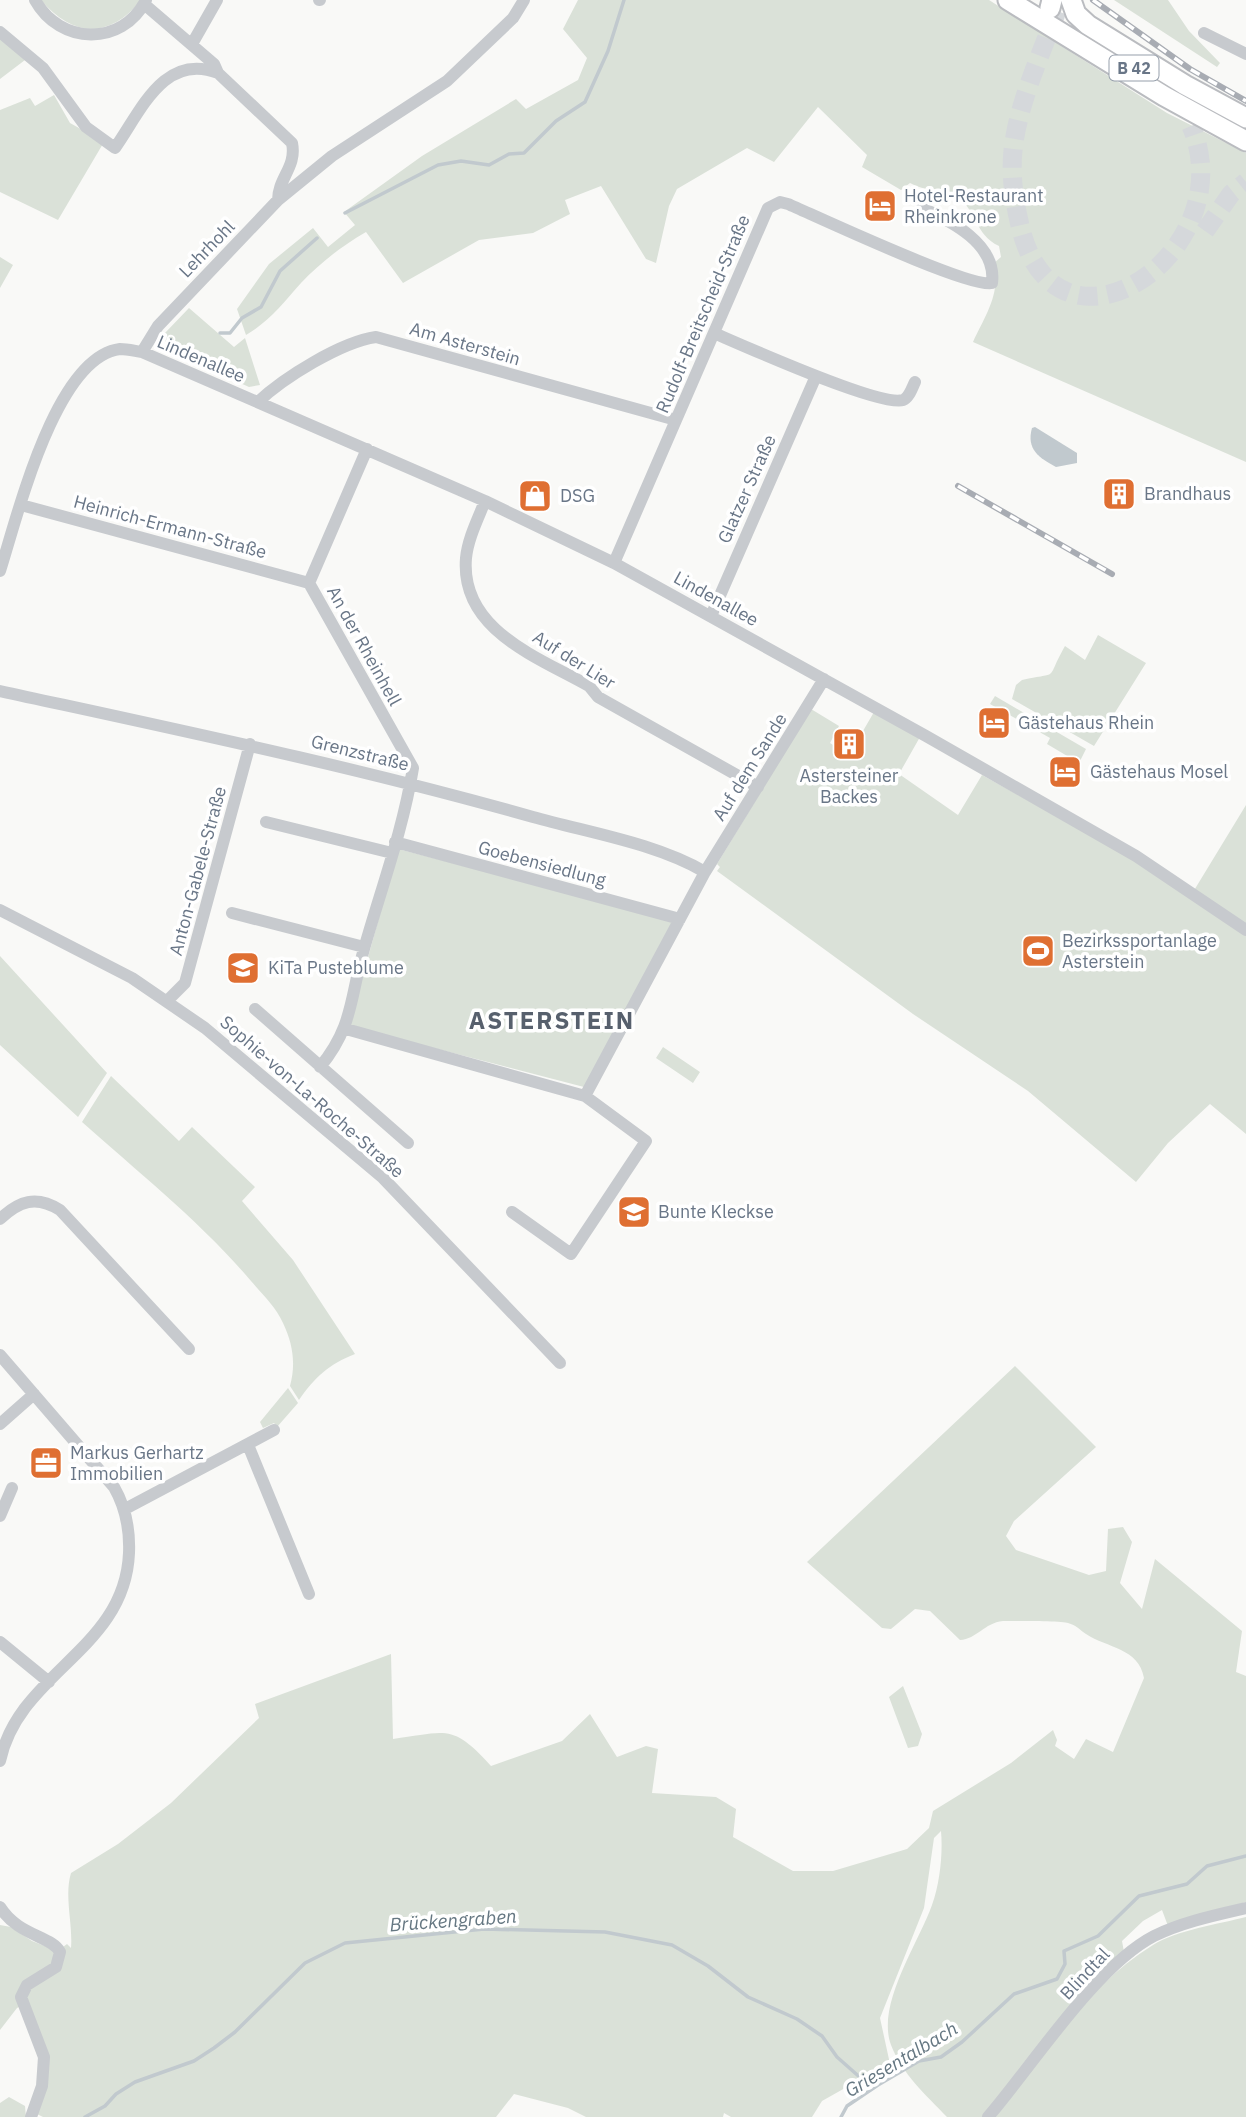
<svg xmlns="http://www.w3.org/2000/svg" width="1246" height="2117" font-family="'IBM Plex Sans',sans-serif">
<rect width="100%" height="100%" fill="#f9f9f7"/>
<!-- green -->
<path fill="#dae1d8" d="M41,0H141C110,39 73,38 41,0Z
M578,0H989L1167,113L1246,153V462L973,342C985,316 1002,292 993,264L1001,257L999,246C974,234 978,211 957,197C942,188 925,192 910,183L901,190L862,167L867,155L818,107L774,162L747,148L677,189L669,206L656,263L646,259L601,186L565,200L570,214L533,233L479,240L403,283L366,232C342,246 321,262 301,283C283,303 270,321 246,335L237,309L269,264L313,228L328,247L355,225L344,212L422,156L516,99L526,109L578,80L587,58L563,29Z
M1114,0H1168L1189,31L1220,63L1217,67Z
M0,38L25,60L0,79Z
M54,95L70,123L104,142L58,220L0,192V110L30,98L35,106Z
M0,257L13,265L0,288Z
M189,308L234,347L245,338L260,385L249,387L167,350L164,334Z
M1098,635L1146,663L1094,746L1012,699L1016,685L1022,680C1062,671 1044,683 1065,646L1085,660Z
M995,696L1086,749L1079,763L1047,744L1050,738L990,704Z
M811,709L839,726L830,743L849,755L874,712L920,737L899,774L958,815L982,775L1116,849L1190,897L1246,805V1134L1210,1104L1168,1143L1136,1182L1028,1091L913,1014L717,871L720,867L717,864Z
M398,849L675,920L584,1087L349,1026Z
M0,956L107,1073L78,1117L0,1045Z
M663,1047L700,1072L693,1083L656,1058Z
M111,1076L179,1141L192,1127L255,1187L242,1201L293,1260L355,1354C329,1364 315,1377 299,1400L290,1386C296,1364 293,1344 283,1323C276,1307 262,1294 251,1281C201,1222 139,1173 82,1122Z
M1015,1366L1096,1447L1014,1521L1006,1536L1016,1550L1089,1575L1106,1571L1108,1529L1123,1527L1132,1542L1120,1583L1142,1609L1155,1559L1242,1631L1236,1672L1246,1676V1902L1168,1926L1162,1910L1143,1921L1122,1941L1124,1952L984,2117H947C926,2095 902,2074 891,2045C876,2005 918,1944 932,1905C940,1883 943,1853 941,1831L934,1838L924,1908L880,2018L890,2064L881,2071L887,2075L882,2080L861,2079L822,2101L812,2117H731L724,2113L723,2117H586L568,2108L514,2094L496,2117H43L37,2114C56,2063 46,2050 28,2002L17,2008L0,2030V1925L11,1927L32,1941L55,1950L54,1958L43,1979L63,1947L67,1944L71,1948C73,1924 64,1896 71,1873L118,1844L171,1803L259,1718L255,1704L391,1654L393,1739C447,1732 452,1723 491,1766L562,1741L590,1714L617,1757L646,1746L658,1749L652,1793L716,1797L736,1809L733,1837L793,1871H833L907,1849L929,1828L933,1811L1011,1763L1053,1730L1057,1740L1055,1746L1074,1759L1086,1739L1113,1752L1144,1678C1139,1648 1107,1648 1086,1634C1080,1630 1076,1625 1068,1623C1063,1621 1010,1621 1003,1621C984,1623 977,1639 960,1640L930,1611L915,1609L891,1629L882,1628L807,1562Z
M288,1388L298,1403L277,1427L274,1423L263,1428L260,1422Z
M903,1686L922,1734L918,1746L908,1748L889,1697Z
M1246,1917V2117H992C1041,2057 1086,1986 1153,1945C1177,1930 1219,1924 1246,1917Z
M9,2097L25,2106L26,2117H0V2103Z"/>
<!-- water -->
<path fill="#c1c9ce" d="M1035,427L1077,453V463L1056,467C1039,458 1026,449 1032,428Z"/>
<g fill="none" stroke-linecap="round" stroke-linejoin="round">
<!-- stream -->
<path stroke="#c1c9ce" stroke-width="3.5" d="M345,213L438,165L461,161L489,165L509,154L524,153L556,121L585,102L608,51L624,0
M220,333H230L242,318L261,307L280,271L317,238
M85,2117L105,2106L116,2094L135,2082L194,2061L214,2048L235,2032L305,1963L345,1943L484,1929L605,1932L672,1945L708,1966L748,1997L797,2019L822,2036L837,2057L872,2088
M841,2117L847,2106L878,2085L919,2061L941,2057L962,2042L1014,1994L1057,1979L1065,1964L1064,1951L1098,1936L1139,1896L1187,1884L1207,1866L1246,1856"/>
<!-- highway-tunnel -->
<path stroke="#d5d8db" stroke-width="19" stroke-dasharray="19 10" stroke-linecap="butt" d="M1057,11C1041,54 1021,97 1014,142C1010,169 1013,195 1019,221C1052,382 1246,254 1191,126
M1205,231L1231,194L1246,182"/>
<defs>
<path id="highway" d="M1008,0L1164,96L1246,141
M1071,0L1076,14L1088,25L1185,85L1246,118
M1050,8L1052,0"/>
</defs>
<!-- highway casing -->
<use href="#highway" stroke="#babcc0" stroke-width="23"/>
<!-- minor -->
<path stroke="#c7cace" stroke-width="12" d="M35,0C60,45 122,47 146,0
M319,0H320
M144,4L214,64L218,73L292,143C297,167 278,178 278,200
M0,32L43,68L86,127L115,148C141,111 164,52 218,73
M1204,33L1246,54
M192,44L217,0
M714,333C742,345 880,407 903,400C909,398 912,388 915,382
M142,352L158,326L278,200L332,156L447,81L513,18L524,0
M258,402C283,378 341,342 376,337L676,420
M485,501C478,519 468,538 466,558C460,630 538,657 589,686L598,697L758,787
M21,505L309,583
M614,563L768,208L780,202L788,204C818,217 971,289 992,283C997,244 951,221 922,208
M0,571C17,518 55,357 120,349C127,349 135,351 142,352L485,501L614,563L926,736L1136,856L1246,930
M711,616L816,376
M0,691C179,730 357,767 533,817C590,833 655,843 705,872
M266,822L392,853
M395,842L680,919
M0,910L132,978L205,1028L383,1178L560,1363
M232,913L364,947
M168,1000L185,983L250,744
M255,1009L408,1143
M346,1029L585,1096L646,1141L571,1254L512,1212
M320,1067C354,1026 350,996 364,949C381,889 403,830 413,768L309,583L367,449
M585,1096L705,872L824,679
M0,1219C19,1201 36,1195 60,1210L189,1349
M0,1355L114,1487C126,1508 130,1529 129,1553C125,1650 19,1672 0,1761
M0,1424L34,1394
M248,1445L309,1594
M125,1509L274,1430
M0,1516L12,1488
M0,1642L49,1682
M0,1907C18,1936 52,1936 60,1952L56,1967L27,1985L21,1997L44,2057L42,2086L31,2117
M988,2117C1032,2066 1096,1966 1154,1936C1182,1922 1216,1915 1246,1908"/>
<!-- highway -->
<use href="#highway" stroke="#fff" stroke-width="19"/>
<defs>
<path id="rail" d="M1093,0L1190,69L1246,101
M958,486L1112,574"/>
</defs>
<!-- rail casing -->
<use href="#rail" stroke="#a8acb3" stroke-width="6"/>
<!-- rail -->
<use href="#rail" stroke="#fff" stroke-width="3.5" stroke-dasharray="10" stroke-linecap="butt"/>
</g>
<!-- icons -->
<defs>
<symbol id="hotel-square" viewBox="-11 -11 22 22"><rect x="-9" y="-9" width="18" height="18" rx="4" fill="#df6f32" stroke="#fff"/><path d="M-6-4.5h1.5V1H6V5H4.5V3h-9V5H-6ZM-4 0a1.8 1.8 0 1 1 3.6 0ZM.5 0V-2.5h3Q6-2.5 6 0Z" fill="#fff"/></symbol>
<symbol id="building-square" viewBox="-11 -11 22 22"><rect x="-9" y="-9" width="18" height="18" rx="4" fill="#df6f32" stroke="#fff"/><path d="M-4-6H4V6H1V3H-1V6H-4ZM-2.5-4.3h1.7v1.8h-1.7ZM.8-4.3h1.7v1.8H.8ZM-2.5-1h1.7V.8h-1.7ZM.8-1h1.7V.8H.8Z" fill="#fff"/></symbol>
<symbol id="shop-square" viewBox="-11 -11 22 22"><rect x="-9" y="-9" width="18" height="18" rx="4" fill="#df6f32" stroke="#fff"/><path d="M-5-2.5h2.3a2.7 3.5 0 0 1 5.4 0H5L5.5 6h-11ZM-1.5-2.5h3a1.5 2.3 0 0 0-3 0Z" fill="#fff"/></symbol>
<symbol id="stadium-square" viewBox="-11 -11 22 22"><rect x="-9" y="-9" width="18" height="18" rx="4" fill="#df6f32" stroke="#fff"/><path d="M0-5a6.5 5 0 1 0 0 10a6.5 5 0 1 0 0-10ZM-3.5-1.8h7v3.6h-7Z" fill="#fff"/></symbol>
<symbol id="school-square" viewBox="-11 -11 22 22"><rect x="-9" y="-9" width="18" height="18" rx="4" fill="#df6f32" stroke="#fff"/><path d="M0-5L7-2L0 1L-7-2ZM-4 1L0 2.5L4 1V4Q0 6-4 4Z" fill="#fff"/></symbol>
<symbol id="office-square" viewBox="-11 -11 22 22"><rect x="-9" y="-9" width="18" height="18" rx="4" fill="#df6f32" stroke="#fff"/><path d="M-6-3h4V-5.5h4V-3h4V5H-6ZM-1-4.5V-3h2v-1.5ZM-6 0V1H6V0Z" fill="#fff"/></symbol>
</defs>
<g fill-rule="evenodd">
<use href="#hotel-square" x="861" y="187" width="38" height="38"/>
<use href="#building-square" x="1100" y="475" width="38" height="38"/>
<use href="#shop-square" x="516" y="477" width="38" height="38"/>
<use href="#hotel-square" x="975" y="704" width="38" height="38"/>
<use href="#building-square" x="830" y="725" width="38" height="38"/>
<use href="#hotel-square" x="1046" y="753" width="38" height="38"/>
<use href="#stadium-square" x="1019" y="932" width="38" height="38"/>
<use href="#school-square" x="224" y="949" width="38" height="38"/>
<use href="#school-square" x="615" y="1193" width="38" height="38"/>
<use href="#office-square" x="27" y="1444" width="38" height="38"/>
</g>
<g text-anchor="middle" stroke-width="7" stroke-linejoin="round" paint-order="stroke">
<!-- shield labels -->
<rect fill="#fff" stroke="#969fab" stroke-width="2" x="1109.5" y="55.5" width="49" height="25" rx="5"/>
<g font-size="16" font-weight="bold" fill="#697687">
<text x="1134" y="74">B 42</text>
</g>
<!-- poi labels -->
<g font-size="18" fill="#697687" stroke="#fff" text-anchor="start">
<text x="904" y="202">Hotel-Restaurant<tspan x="904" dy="21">Rheinkrone</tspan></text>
<text x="1144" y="500">Brandhaus</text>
<text x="560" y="502">DSG</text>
<text x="1018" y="729">Gästehaus Rhein</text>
<text x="1090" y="778">Gästehaus Mosel</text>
<text x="849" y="782" text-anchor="middle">Astersteiner<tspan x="849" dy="21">Backes</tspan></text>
<text x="1062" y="947">Bezirkssportanlage<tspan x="1062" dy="21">Asterstein</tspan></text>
<text x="268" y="974">KiTa Pusteblume</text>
<text x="658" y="1218">Bunte Kleckse</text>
<text x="70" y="1459">Markus Gerhartz<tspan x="70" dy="21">Immobilien</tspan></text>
</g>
<!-- street labels -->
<g font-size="18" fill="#697687" stroke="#fff">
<text transform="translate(207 249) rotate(-46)" y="6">Lehrhohl</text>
<text transform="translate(703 314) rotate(-67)" y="6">Rudolf-Breitscheid-Straße</text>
<text transform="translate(465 344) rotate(16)" y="6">Am Asterstein</text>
<text transform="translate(201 359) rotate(23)" y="6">Lindenallee</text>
<text transform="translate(747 489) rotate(-66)" y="6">Glatzer Straße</text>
<text transform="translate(170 527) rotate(15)" y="6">Heinrich-Ermann-Straße</text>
<text transform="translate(716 599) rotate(29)" y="6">Lindenallee</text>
<text transform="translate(364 646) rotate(61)" y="6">An der Rheinhell</text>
<text transform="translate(574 660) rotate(32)" y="6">Auf der Lier</text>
<text transform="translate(360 753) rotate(14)" y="6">Grenzstraße</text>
<text transform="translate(750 767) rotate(-58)" y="6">Auf dem Sande</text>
<text transform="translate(542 864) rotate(15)" y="6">Goebensiedlung</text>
<text transform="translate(198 871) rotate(-75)" y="6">Anton-Gabele-Straße</text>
<text transform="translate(312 1097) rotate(41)" y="6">Sophie-von-La-Roche-Straße</text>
<text transform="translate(1085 1974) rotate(-47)" y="6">Blindtal</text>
</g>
<!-- water labels -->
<g font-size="19" font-style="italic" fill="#657782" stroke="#fff">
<text transform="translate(453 1920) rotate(-4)" y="7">Brückengraben</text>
<text transform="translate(901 2059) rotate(-31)" y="7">Griesentalbach</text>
</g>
<!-- district labels -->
<g font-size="24" font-weight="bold" letter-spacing="2" fill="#57606d" stroke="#fff">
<text x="552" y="1029">ASTERSTEIN</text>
</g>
</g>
</svg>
